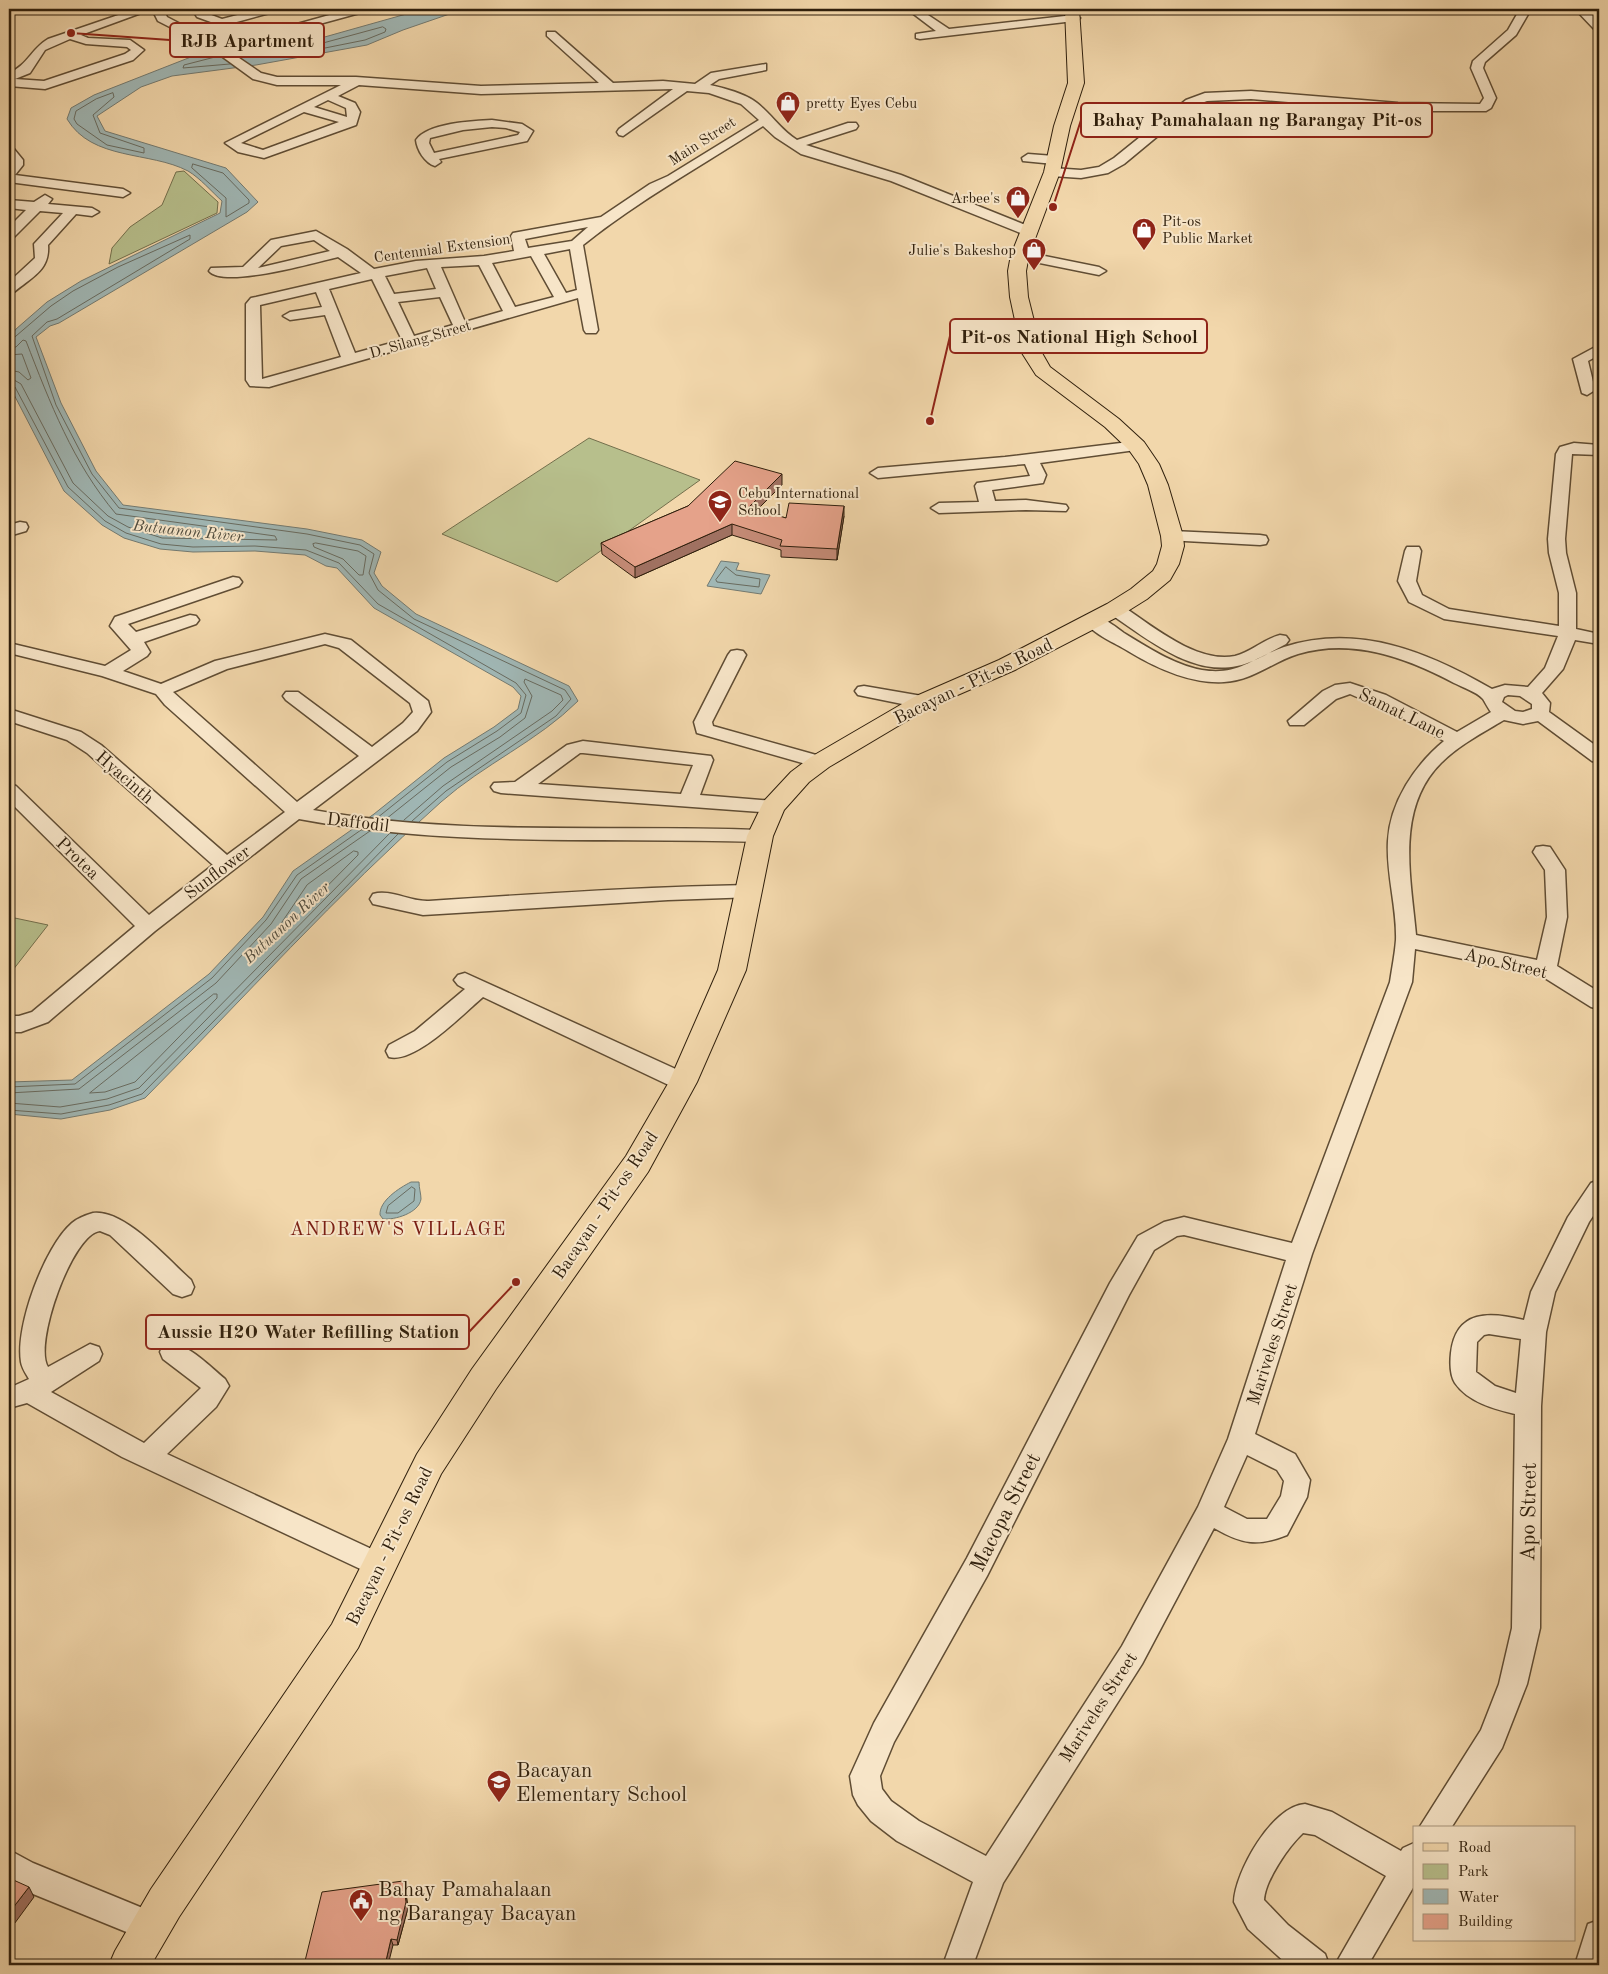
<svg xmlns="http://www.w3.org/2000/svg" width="1608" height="1974" font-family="'Old Standard TT',serif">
<rect width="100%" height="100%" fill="#f2d7ab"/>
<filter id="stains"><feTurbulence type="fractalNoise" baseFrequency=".004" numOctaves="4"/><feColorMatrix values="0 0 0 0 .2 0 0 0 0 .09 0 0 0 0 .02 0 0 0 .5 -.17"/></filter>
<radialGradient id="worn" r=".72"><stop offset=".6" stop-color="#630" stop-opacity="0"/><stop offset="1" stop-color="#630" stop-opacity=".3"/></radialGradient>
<!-- green -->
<path fill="#b7bf8c" stroke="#736f4c" d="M184,171L218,202L217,213L109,264L112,248L130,227L162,205L176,172Z
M589,438L700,480L557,582L442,534Z
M10,917L48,925L9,975V918Z"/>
<!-- water -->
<path fill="#a0b7b5" stroke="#737a71" d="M424,9H464L403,30L367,45L256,65L172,76L141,87L97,116L105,131L226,168L258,202L247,212L59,323L50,326L36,337L61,403L96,471L123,505L307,529L362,540L381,552L374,573L382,586L416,614L569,686L578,701C538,741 484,764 441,802C337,894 243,999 145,1098L110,1110L61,1119L9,1114V1082L72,1080L209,974L263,917L293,871L374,814L444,758L494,727L518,709L521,696L513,687L374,608L337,568L326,566L305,555L255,551L193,552L160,549L124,538L102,525L64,491L9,385V339L16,329L47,302L81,281L220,213L222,201C212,192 200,178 188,171C150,151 92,161 67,119L71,108L94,95L196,55L234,48L242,54L282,49Z
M721,561L739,563L736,570L770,575L761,594L707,586Z
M411,1182H419C419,1188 421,1194 421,1199C419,1213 395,1220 383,1219L380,1215C379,1201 399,1188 411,1182Z"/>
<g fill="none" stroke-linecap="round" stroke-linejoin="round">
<!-- shore -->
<path stroke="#686b60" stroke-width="1" d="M383,27L386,29L385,32L365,40L325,48L322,46L324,43Z
M219,56L184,65L183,68L230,64
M113,93L114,97L93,115L100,133L144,148V153L107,145L77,124L74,119L76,111L96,99Z
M193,164L223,173L249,200V203L226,217V198L192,168Z
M9,342L51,306L73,291L118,267L190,235V239L57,319L47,322L32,336L56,405L92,474L119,508L307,534L360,545L374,554L369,573L378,590L414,619L565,690L571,699L556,716L446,791L412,821
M9,348L16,347L23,340L26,341C50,403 73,463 116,514L275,536L277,540L162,538L128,527L108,516L73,483L21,384L9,377
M9,355L22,354L31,378L28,380L19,372L9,370
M9,384L15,387L68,487L105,521L126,533L161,544L193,547L255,546L306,550L339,563L378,604L516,683L526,695L521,713L497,731L447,762L377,818
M316,543L358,551L366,556L363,575H359L343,559L314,547L313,544Z
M726,567L736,575L760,579L759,587L717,582L716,580Z
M386,819L451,767L500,737L525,718L532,696L524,682L525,679L561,695L563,700L552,711L443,786L404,820
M354,851L358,852V855L260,954H256V951L278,928L307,885Z
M214,994H217V998L135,1082L105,1092L90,1093Z
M9,1087L75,1084L212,978L266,920L297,875L361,830
M9,1093L79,1089L216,983L271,924L301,879L370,831
M9,1103L60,1107L107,1099L139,1088L390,833
M9,1110L61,1114L109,1105L142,1094L398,834
M412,1187L415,1189L414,1201L398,1213H386L388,1206Z"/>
<defs>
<path id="minor" d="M136,9H152L81,35L88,38L130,40L144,50L133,60L45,89L9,86V73C28,65 31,49 48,39ZM70,39L86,44L127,47L131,50L125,54L44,81L15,79L30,73L45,50Z
M152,9H163L167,17L217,43L261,73L277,77H356L481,86L599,83L547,36V32H555L613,83L663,81L695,84L711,73L766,64V70L719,79L710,85C724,88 746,94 757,103C772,115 781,130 797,140L848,123H856L858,126L856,129L806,145L901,175L1033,228L1035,231L1028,235L1023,234L891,181L801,154L775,137L763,126C703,165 639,200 583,245L598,330L596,333H586L584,330L578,298L269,387L250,386L246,380V304L251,298L256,297L361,273L338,257C317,262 223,289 209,271L211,268L243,267L271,240L316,231L347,249L374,269L416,261L484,256L514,251L511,236L513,233L601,217L650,184L668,176L759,120L741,104L709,93L687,91L623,136L619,135L617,132L619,129L673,89L481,94L359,85L338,96L355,103L360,112L356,125L264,158L238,152L225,143L341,85H277L253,79L209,47L158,21ZM328,100L346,108L347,117L314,107ZM304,112L339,122L263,150L241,143ZM588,227L572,241L528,248L525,239ZM314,240L330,251L258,268L281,246ZM570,249L577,290L566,293L544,254ZM531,256L554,297L515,307L492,263ZM479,265L503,311L465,322L441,267ZM427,268L436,289L394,294L385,276ZM372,279L402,340L355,353L329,289ZM316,292L322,307L290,312L283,316L290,320L325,315L341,357L262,379L260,305ZM440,297L453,325L414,336L398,302Z
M192,9H203L206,13L222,19L261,9H278L277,11L233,23L256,31H272L351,9H369L367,11L272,37L255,38L197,17Z
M907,9H919L949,29L1074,15L1080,18L1074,21L920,39L916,38V34L936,31Z
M1520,9H1531L1516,35L1485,62L1483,68L1496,98L1491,108L1486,111H1398L1251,99L1207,101L1194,106L1124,164L1108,173L1081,178L1052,176L1046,172L1052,168L1081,170L1099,167L1114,158L1186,100L1205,93L1251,91L1398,103L1480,104L1484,98L1471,68L1473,61L1508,30Z
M1575,9H1587L1599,22V31L1595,30Z
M492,120L522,124L533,131L527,141L439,159L441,162L435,166C425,163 417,150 416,140C428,123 472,121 492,120ZM492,127L506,128L520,132L518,135L434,153L429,143L430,138L463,130Z
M9,148L14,149L23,160V165L15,175L123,189L130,193L123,197L9,182Z
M1028,154L1054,156L1060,160L1054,164L1023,161L1022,158Z
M45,195L52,199L48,204L92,208L99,212L92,216L76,214L48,245C50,270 32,277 14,292L9,293V282L35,258L34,244L63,213L40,211L14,237L9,238V227L26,210L9,208V200L34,202Z
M1020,251L1099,267L1106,271L1099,275L1015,258L1013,255L1015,252Z
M1599,345V355L1588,361L1595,390L1587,395L1582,393L1573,359Z
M1137,441L1145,446L1143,449L1040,463L1046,475L1043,483L992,490L995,501L1026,500L1066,505L1068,508L1066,511L1026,510L939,513L931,508L939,503L979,502L975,486L977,483L1030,476L1025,464L878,478L870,473L878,468L1005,457Z
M1574,443L1599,445V455L1572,454L1565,539L1566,553L1576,593V629L1599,634V644L1575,640L1563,669L1542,693L1550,703L1549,712L1599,748V763L1592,761L1538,721L1523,724L1504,720C1482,733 1459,745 1441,763C1395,809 1411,878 1416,935L1537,960L1547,917L1545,870L1533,852L1536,847L1543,846L1550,847L1565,870L1567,917L1557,966L1599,992V1009L1591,1007L1540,975L1415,949L1412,982L1312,1254L1255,1434L1295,1454L1310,1480L1307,1497L1287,1535C1257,1547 1242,1544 1214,1528L1142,1664L1003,1883L973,1965H943L973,1882L897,1841L871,1821L858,1805L853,1795L850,1776L874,1723L967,1558L1110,1283L1138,1236L1164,1222L1184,1217L1292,1243L1390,982C1392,968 1395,954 1396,940C1397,907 1386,874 1388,841C1390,802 1415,765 1444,741L1391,712L1350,694L1336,699L1304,725H1290L1288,721L1323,691L1335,685L1350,683L1386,695L1457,732L1491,712C1488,708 1485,702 1483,699C1477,692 1462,687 1454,683C1405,657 1352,638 1298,654C1272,662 1252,681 1224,682C1190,684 1156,668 1128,651C1115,643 1093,634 1084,621L1087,617C1091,616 1094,615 1098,617C1107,620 1116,627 1124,633C1147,647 1174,665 1202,670C1238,676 1252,658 1284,647C1358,623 1428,652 1492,689L1505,685L1528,687L1545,668L1558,636L1444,619L1409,602L1398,581L1405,551L1407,547H1419L1421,551L1416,581L1422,595L1449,609L1559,626V593L1549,553L1548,539L1556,454L1560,447ZM1508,695L1520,696L1532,704V709L1523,712L1515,711L1502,702L1504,697ZM1184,1235L1286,1260L1228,1439L1198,1507L1122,1646L986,1856L919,1821L891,1801L882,1789L880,1776L894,1742L987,1576L1129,1295L1154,1250L1177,1236ZM1247,1455L1277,1470L1284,1481L1281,1496L1267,1519H1247L1224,1507Z
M20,522L26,523L28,527L26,531L9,536V525Z
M1172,531L1260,535L1266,536L1268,540L1266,544L1260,545L1166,540L1164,536L1166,532Z
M233,577L239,578L242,582L239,586L128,624L136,632L190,615L196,616L199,620L196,624L144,642L150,652L147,656L123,671L161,684L215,661L325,634L351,640L428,701L431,712L417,731L313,810C460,837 611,824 760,830L767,832L770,836L767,840L760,842C606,837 451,848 299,819L155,931L48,1022L21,1032H9V1016H19L32,1012L135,926L9,801V784L16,786L149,915L213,865L87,753L67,740L9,721V709L81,732L101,745L227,855L285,812L165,705L156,694L102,676L9,653V643L105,666L131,650L110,626L115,617ZM325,644L339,648L410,703L413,712L403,723L372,747L298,692H286L283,696L286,700L359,756L297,802L173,692L227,669Z
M1115,604L1121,605C1151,625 1197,664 1235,656C1251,652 1264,639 1280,635L1286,636L1289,640L1286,644C1270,652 1255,662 1237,666C1190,676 1145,637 1109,613L1106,609L1109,605Z
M737,650L743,651L746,655L712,722L713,726L827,758L829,762L827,766L820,768L697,733L694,722L728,655L731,651Z
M864,686L922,696L928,698L931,702L928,706L922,708L858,695L855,691L858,687Z
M583,741L711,756L713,760L700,795L773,801L780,803L783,807L780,811L773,813L501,793L494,791L491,787L494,783L515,782L567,745ZM580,753H583L693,765L681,794L538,784Z
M748,885L755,887L758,892L755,897L668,900L423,915L373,904L370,899L373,894C391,889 410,902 429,901C535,894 641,887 748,885Z
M465,973L691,1076L694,1082L691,1088L683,1090L675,1088L483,997C463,1014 415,1064 389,1057L386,1051L389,1045L415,1031L465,989L458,985L454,980L458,975Z
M1599,1180V1207L1589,1222L1555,1292L1546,1332L1541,1406L1540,1628L1527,1684L1502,1748L1451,1828H1419L1481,1730L1499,1684L1512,1628L1515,1414C1494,1409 1468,1402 1455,1383C1450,1375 1450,1362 1451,1353C1456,1309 1490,1312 1524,1320L1531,1292L1568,1217L1591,1183ZM1489,1334L1521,1339L1516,1393L1495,1386L1476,1372L1477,1342L1484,1335Z
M93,1213C125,1209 168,1260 191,1280L194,1287L191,1294L182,1297L173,1294L110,1235L100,1231C72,1234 33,1345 48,1367L90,1344L99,1347L102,1354L99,1361L51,1392L144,1443L201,1388L163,1359L160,1352L163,1345C184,1338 209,1366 225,1379L229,1386L216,1407L167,1454L391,1558L395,1566L391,1574L381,1578L371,1574L122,1457L27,1403L9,1408V1388L29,1379C26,1374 22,1368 21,1362C15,1326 45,1246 72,1223C78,1218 86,1215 93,1213Z
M1305,1804L1332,1812L1401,1851L1403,1848L1414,1843V1886L1368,1965H1335L1386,1876L1315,1835L1303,1833C1289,1846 1265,1880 1264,1900L1288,1925L1325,1954L1329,1965H1288L1248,1929L1234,1902C1235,1872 1272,1806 1305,1804Z
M9,1850L33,1863L162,1916L166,1927L162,1938L151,1942L11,1885L9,1883Z
M1599,1920V1965H1575L1588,1924Z"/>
<path id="major" d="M1065,9H1079L1084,83L1070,126L1060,172L1029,255L1026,271L1028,297L1042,353L1050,367L1119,419L1144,442L1159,464L1168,485L1183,536L1184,546L1179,564L1170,580L1147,599L1123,614L1015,670L930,707L829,767L809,782L784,810L773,836L746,970L697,1082L648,1172L496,1389L441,1474L358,1648L179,1917L151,1965H109L115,1951L151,1889L332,1624L417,1454L472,1369L626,1156L669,1082L718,970L747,836L764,801L791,772L811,757L914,697L999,660L1107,604L1131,589L1153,571L1157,564L1162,546L1161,536L1148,485L1139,464L1129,450L1105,427L1036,375L1022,353L1010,297L1008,271L1011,255L1044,172L1054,126L1068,83Z"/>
</defs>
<!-- minor casing -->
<use href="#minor" stroke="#604d34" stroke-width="3"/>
<!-- major casing -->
<use href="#major" stroke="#2f1f0c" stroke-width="2"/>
<!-- minor -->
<use href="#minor" fill="#f7e5c8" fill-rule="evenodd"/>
<!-- major -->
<use href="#major" fill="#f2d7ab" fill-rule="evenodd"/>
</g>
<!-- wall -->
<path fill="#c58b77" stroke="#2f1f0c" d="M782,485L757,510L786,518L844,516L837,560L781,557V550L732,535L635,578L602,554L601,543L688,506Z
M405,1887L408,1908L398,1945H393L304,1965Z"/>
<!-- shaded-wall -->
<path fill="#a07161" stroke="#2f1f0c" d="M782,474V485L749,518V507Z
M844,506V516L837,560V549Z
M732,524V535L635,578V567Z
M403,1881L405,1887L408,1908L398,1945L397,1940Z
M29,1887L34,1897L9,1931V1913Z
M391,1939L393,1945L388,1965H385Z"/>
<!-- building -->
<path fill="#e5a28a" stroke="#2f1f0c" d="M735,461L782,474L749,507L786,518L789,503L844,506L837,549L780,546L782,540L732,524L635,567L601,543L688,506Z
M9,1878L29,1887L9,1913Z
M403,1881L406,1902L397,1940L391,1939L385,1965H304L322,1892Z"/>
<!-- icons -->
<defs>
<symbol id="shop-pin" viewBox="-11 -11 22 30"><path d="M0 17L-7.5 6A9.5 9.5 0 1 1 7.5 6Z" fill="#8f2418" stroke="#f7e5c8"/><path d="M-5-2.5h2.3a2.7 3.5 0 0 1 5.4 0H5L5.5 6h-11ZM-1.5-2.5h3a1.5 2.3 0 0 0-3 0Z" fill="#fff"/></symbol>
<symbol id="school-pin" viewBox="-11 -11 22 30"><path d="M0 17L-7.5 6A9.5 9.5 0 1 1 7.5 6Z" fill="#8f2418" stroke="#f7e5c8"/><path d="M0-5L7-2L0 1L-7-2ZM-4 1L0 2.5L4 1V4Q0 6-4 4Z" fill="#fff"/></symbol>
<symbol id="civic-pin" viewBox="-11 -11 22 30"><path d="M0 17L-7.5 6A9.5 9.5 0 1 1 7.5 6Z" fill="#8f2418" stroke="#f7e5c8"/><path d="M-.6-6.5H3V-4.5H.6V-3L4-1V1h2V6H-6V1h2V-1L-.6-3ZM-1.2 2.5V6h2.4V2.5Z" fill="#fff"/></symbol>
</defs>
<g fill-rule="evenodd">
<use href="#shop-pin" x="774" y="89" width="28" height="38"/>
<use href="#shop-pin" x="1004" y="184" width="28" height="38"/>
<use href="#shop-pin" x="1130" y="216" width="28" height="38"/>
<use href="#shop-pin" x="1020" y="236" width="28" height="38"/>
<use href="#school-pin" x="706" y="488" width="28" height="38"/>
<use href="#school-pin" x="485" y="1768" width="28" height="38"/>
<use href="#civic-pin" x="347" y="1887" width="28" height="38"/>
</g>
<g text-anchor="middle" stroke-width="4" stroke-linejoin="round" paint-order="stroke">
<!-- far-poi labels -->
<g font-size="15" fill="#2f1f0c" stroke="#f7e5c8" text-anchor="start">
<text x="806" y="108">pretty Eyes Cebu</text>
<text x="1000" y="203" text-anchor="end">Arbee's</text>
<text x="1162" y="226">Pit-os<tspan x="1162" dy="17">Public Market</tspan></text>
<text x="1016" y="255" text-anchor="end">Julie's Bakeshop</text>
<text x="738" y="498">Cebu International<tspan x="738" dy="17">School</tspan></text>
</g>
<!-- far-street labels -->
<g font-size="15" fill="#2f1f0c" stroke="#f7e5c8">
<text transform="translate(702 141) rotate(-33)" y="5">Main Street</text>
<text transform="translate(442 248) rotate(-8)" y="5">Centennial Extension</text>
<text transform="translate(420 339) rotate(-16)" y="5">D. Silang Street</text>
</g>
<!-- far-water labels -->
<g font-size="16" font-style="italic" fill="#514d3f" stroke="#f7e5c8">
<text transform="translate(188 530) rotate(6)" y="6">Butuanon River</text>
<text transform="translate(286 922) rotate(-43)" y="6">Butuanon River</text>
</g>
<!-- street labels -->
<g font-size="18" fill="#2f1f0c" stroke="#f7e5c8">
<text transform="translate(973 681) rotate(-26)" y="6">Bacayan - Pit-os Road</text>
<text transform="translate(1402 713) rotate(26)" y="6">Samat Lane</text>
<text transform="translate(125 777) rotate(41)" y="6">Hyacinth</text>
<text transform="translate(358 822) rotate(7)" y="6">Daffodil</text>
<text transform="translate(78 858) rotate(44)" y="6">Protea</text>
<text transform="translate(217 872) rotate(-37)" y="6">Sunflower</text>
<text transform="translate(1506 963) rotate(13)" y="6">Apo Street</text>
<text transform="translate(605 1205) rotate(-56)" y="6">Bacayan - Pit-os Road</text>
<text transform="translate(1272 1344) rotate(-72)" y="6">Mariveles Street</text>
<text transform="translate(389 1546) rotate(-64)" y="6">Bacayan - Pit-os Road</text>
<text transform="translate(1098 1707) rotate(-57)" y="6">Mariveles Street</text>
</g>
<!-- neighbourhood labels -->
<g font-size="19" letter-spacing="1" fill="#7a1f14" stroke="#f7e5c8">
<text x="398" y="1235">ANDREW'S VILLAGE</text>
</g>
<!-- near-street labels -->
<g font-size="21" fill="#2f1f0c" stroke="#f7e5c8">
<text transform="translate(1005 1512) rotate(-63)" y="7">Macopa Street</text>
<text transform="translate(1528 1512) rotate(-89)" y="7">Apo Street</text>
</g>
<!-- near-poi labels -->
<g font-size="21" fill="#2f1f0c" stroke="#f7e5c8" text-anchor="start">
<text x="516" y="1777">Bacayan<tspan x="516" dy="24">Elementary School</tspan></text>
<text x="378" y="1896">Bahay Pamahalaan<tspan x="378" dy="24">ng Barangay Bacayan</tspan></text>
</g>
</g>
<!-- callouts -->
<path fill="none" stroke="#8f2418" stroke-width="2" d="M71 33L170 40M1053 207L1081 120M930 421L950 336M516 1282L469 1332"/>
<g fill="#8f2418" stroke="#f7e5c8" stroke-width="2">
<circle cx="71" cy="33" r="5"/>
<circle cx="1053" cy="207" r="5"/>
<circle cx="930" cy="421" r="5"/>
<circle cx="516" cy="1282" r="5"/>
</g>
<g fill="#f7e5c8" stroke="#8f2418" stroke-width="2">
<rect x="170" y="23" width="154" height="34" rx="5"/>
<rect x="1081" y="103" width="351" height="34" rx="5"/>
<rect x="950" y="319" width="257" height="34" rx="5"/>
<rect x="146" y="1315" width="323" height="34" rx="5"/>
</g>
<g font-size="19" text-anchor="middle" font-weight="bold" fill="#2f1f0c">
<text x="247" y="47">RJB Apartment</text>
<text x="1257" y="126">Bahay Pamahalaan ng Barangay Pit-os</text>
<text x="1079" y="343">Pit-os National High School</text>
<text x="308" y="1338">Aussie H2O Water Refilling Station</text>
</g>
<!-- margin -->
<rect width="1608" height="1974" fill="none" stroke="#f2d7ab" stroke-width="30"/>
<rect x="10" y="10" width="1588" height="1954" fill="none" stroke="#2f1f0c" stroke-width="2.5"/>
<rect x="15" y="15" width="1578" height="1944" fill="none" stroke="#2f1f0c"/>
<!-- legend -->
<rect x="1413" y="1826" width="162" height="115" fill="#f7e5c8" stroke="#a7967d"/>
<rect x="1423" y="1843" width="25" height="8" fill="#f2d7ab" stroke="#a7967d"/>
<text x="1458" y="1852" font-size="15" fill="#2f1f0c">Road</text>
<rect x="1423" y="1864" width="25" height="15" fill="#b7bf8c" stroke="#a7967d"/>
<text x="1458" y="1876" font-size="15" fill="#2f1f0c">Park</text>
<rect x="1423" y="1889" width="25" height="15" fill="#a0b7b5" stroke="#a7967d"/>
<text x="1458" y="1902" font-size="15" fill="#2f1f0c">Water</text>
<rect x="1423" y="1914" width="25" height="15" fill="#e5a28a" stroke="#a7967d"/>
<text x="1458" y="1926" font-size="15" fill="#2f1f0c">Building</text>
<rect width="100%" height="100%" filter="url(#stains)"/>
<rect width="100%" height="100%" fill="url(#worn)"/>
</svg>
